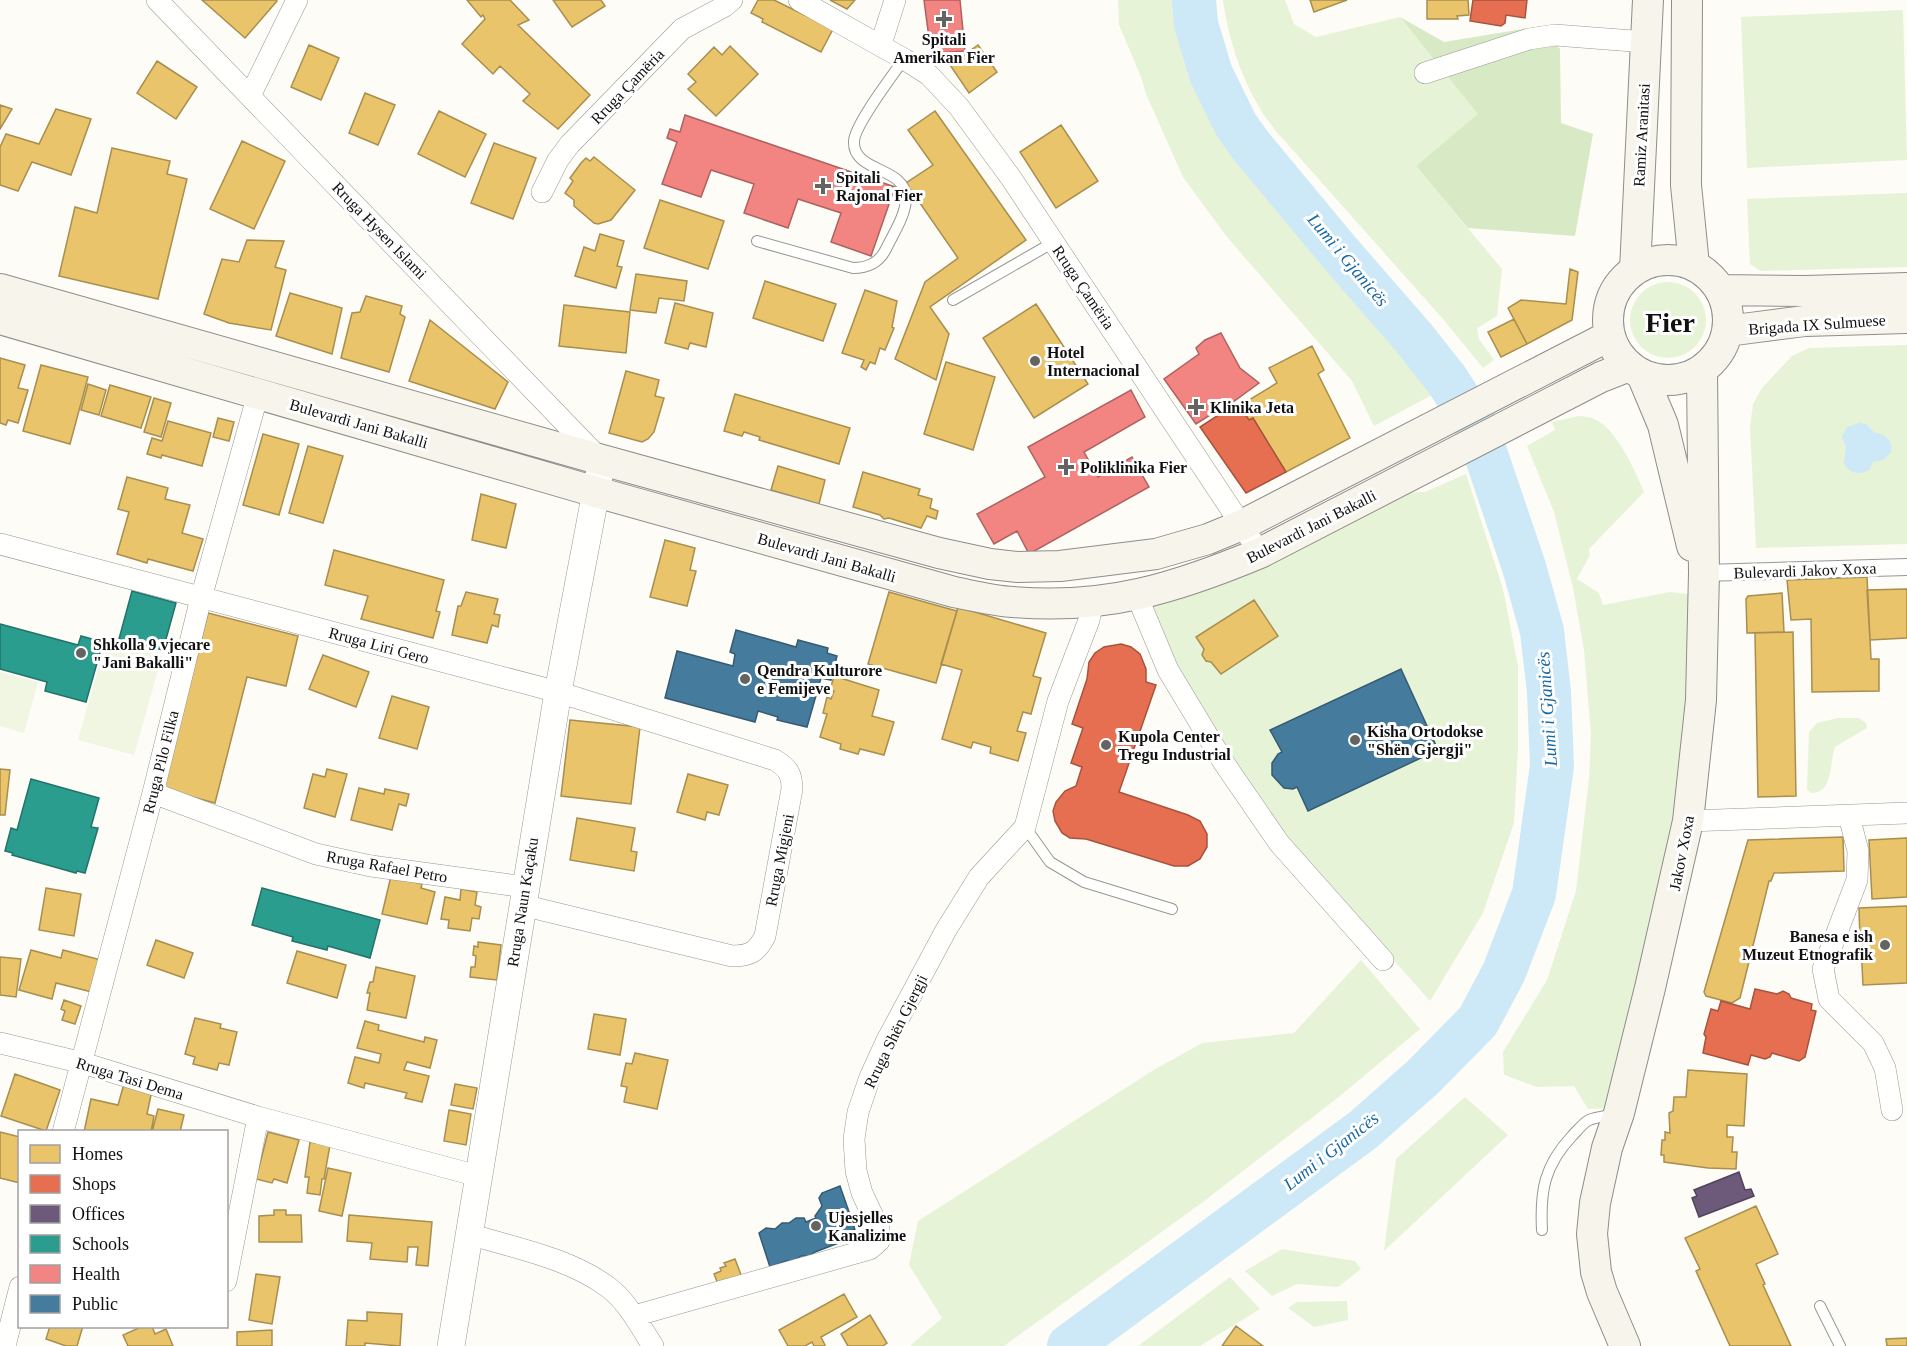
<svg xmlns="http://www.w3.org/2000/svg" width="1907" height="1346" font-family="Georgia,serif">
<rect width="100%" height="100%" fill="#fdfcf7"/>
<!-- green -->
<path fill="#e7f3d7" d="M1118,0H1177L1187,58L1207,108L1228,144L1399,340L1427,379L1434,394L1374,426L1352,381L1227,237L1183,177L1146,94L1141,77L1119,25Z
M1223,0H1285L1294,24L1316,37L1400,17L1479,114L1416,166L1502,269L1497,316L1477,328L1479,339L1494,360L1483,368L1443,319L1275,130C1270,122 1263,115 1259,107C1240,75 1228,37 1223,0Z
M1903,10L1907,160L1747,168L1741,17Z
M1907,193V267L1761,271L1750,264L1747,199Z
M1630 320a38 38 0 1 1 76 0a38 38 0 1 1-76 0Z
M1907,345V544L1756,548L1750,428L1753,404L1762,388L1792,356L1809,348Z
M1578,416C1583,416 1588,417 1592,418C1616,426 1635,471 1644,492L1589,549L1590,555L1577,579L1599,593L1603,605L1670,592L1695,595L1683,816L1614,1108L1588,1109L1574,1086L1537,1087L1504,1075L1503,1052L1547,980L1576,891L1589,779L1591,734L1584,650L1573,588L1554,512L1527,446L1555,430L1552,422Z
M1466,474L1503,589L1518,666V748L1514,823L1483,913L1430,1001L1287,840L1175,667L1146,600L1395,493L1425,492Z
M1838,718H1859L1866,723L1867,728L1835,747C1829,763 1834,793 1811,793L1807,789L1809,732L1817,723Z
M1361,960L1420,1029L1340,1096L1203,1202L1004,1346H910L942,1318L909,1265L918,1221L1152,1071L1202,1043L1294,1033Z
M1465,1097L1508,1135L1384,1251L1396,1159Z
M1282,1249L1355,1261L1361,1269L1338,1287L1297,1284L1272,1296L1245,1271Z
M1230,1277L1260,1309L1200,1346H1138Z
M1347,1301L1348,1320L1314,1327L1288,1308L1297,1302Z"/>
<!-- forest -->
<path fill="#d8eac5" d="M1400,17L1444,42L1542,26L1560,49L1561,123L1593,134L1575,236L1468,228L1416,166L1478,114Z"/>
<!-- pitch -->
<path fill="#f0f6e1" d="M106,641L162,656L134,755L78,740Z
M0,672L38,682L24,733L0,726Z"/>
<!-- water -->
<path fill="#cde8f7" d="M1860,423L1866,424L1875,433C1886,433 1899,447 1887,457C1884,461 1877,461 1873,462L1869,470C1859,475 1849,474 1844,463L1846,447L1842,437L1847,427Z"/>
<!-- homes -->
<path fill="#e9c46a" stroke="#a88e4f" stroke-width="1.5" d="M202,0H276L277,1L245,38Z
M467,0H510L529,20L518,25L590,95L558,129L523,101L530,94L500,66L493,74L462,44L485,19L483,15L481,17Z
M553,0H601L605,6L572,27Z
M758,0H774L833,29L821,52L762,22L763,19L751,13Z
M830,0H855L847,9Z
M1310,0H1347L1314,12Z
M1427,0H1468L1469,15L1457,16L1458,19H1427Z
M309,45L339,58L321,100L291,87Z
M978,45L997,72L969,93L950,65Z
M730,46L758,74L716,116L688,89L696,82L688,74L714,47L722,55Z
M157,61L197,87L176,119L137,93Z
M365,93L395,105L378,145L349,133Z
M0,105L12,109L0,129Z
M56,109L91,119L71,175L32,162L18,191L0,185V147L6,134L39,144Z
M439,111L486,134L465,177L418,154Z
M935,111L1026,240L930,307L949,334L936,380L895,359L925,282L958,258L906,183L933,165L908,130Z
M1061,125L1098,181L1056,208L1020,152Z
M242,141L285,161L254,229L210,209Z
M494,143L536,158L513,219L471,203Z
M112,148L170,161L167,174L187,179L158,299L59,276L75,207L97,213Z
M594,157L635,190L611,220L598,224L594,223L574,206V200L565,193L573,181L570,178L581,163L586,158L590,161Z
M660,200L724,221L708,269L644,248Z
M600,234L624,241L617,266L622,267L616,288L575,276L584,247L595,251Z
M247,240L284,241L275,267L286,270L271,330L229,323L204,314L222,259L239,262Z
M1570,269L1578,272L1572,320L1527,344L1508,308L1521,300L1566,304Z
M636,274L687,281L684,301L659,298L656,313L630,310Z
M765,281L836,304L823,341L753,318Z
M865,290L897,301L892,327L894,328L885,350L880,348L875,364L870,362L866,370L861,367L864,360L842,353Z
M290,293L342,308L332,354L276,336Z
M366,296L402,306L400,314L405,317L389,372L341,358L352,313L360,312Z
M675,303L713,313L706,347L690,343L688,349L665,343Z
M1036,304L1088,384L1034,418L983,338Z
M564,305L630,312L626,353L559,346Z
M1514,319L1527,344L1501,357L1488,332Z
M430,320L508,382L495,409L409,381Z
M1312,346L1324,370L1318,374L1350,438L1286,472L1253,418L1249,420L1239,406L1277,383L1269,368Z
M0,358L25,365L18,388L28,390L18,423L8,420L6,425L0,423Z
M946,362L995,377L973,450L924,434Z
M41,365L88,377L70,444L23,431Z
M626,371L659,380L655,396L664,398L654,432L648,439L642,442L609,433Z
M88,384L106,390L99,415L81,410Z
M110,385L151,397L141,428L101,416Z
M735,394L850,428L839,464L759,440L760,437L744,432L742,436L724,431Z
M154,398L171,403L161,437L144,432Z
M218,418L234,422L229,441L213,437Z
M168,421L211,433L202,466L162,455L161,458L147,454L152,438L162,441Z
M263,434L299,444L279,515L243,505Z
M308,446L343,456L323,523L289,513Z
M778,466L825,480L819,504L771,490Z
M863,472L920,489L918,495L932,499L930,508L938,511L936,519L927,516L921,528L889,518L884,519L880,515L853,507Z
M127,477L168,488L165,499L190,505L182,533L203,539L193,571L148,559L147,563L117,554L129,512L118,509Z
M481,494L516,504L506,548L472,540Z
M665,540L695,548L690,570L696,571L687,606L650,597Z
M334,550L444,580L436,611L440,612L433,638L361,619L368,596L325,585Z
M1867,577L1871,659H1879V691L1812,692L1811,619L1791,620L1787,580Z
M1907,589V638L1870,640L1867,590Z
M466,592L498,599L494,614L500,615L498,627L492,625L487,643L452,635L458,606H461Z
M889,592L957,611L936,683L868,664Z
M1782,593L1784,632L1747,633L1746,599L1748,596Z
M1254,600L1278,636L1221,674L1211,662L1206,661L1202,655L1204,649L1196,637Z
M958,607L1046,633L1033,676L1041,678L1031,714L1023,712L1017,731L1026,733L1018,761L990,753L991,747L973,742L971,748L942,739L962,670L941,664Z
M208,613L298,636L286,686L247,677L215,803L163,789Z
M1793,632L1796,796L1758,797L1755,633Z
M323,655L369,672L356,707L309,689Z
M834,676L879,690L872,716L894,722L884,755L860,749L858,754L840,749L841,744L820,737L827,714L823,713L827,697L831,699L834,691L830,690Z
M392,696L429,707L417,749L379,738Z
M570,720L640,727L631,804L561,796Z
M0,769L10,770L5,815H0Z
M327,769L347,774L335,817L304,808L313,774L325,777Z
M688,774L728,785L719,815L707,812L705,820L677,812Z
M359,788L384,794L385,789L409,794L406,806L399,804L392,830L351,820Z
M577,818L635,828L631,851L637,852L634,871L570,860Z
M1843,837L1844,871L1774,873L1771,881H1769L1740,998L1732,1003L1706,996L1704,992L1748,840Z
M1907,838V897L1872,899L1869,840Z
M391,876L422,884L421,888L435,892L427,924L382,914Z
M46,888L81,894L74,936L39,930Z
M461,889L477,892L475,905L481,907L479,919L472,918L470,931L448,928L449,920L441,919L445,897L460,900Z
M1907,906V983L1863,985L1861,946L1864,944L1860,941L1859,908Z
M156,940L193,953L184,978L147,965Z
M478,942L501,945L497,980L470,977L471,967H475L476,956L473,955L474,946L478,947Z
M31,950L61,958L63,950L101,960L92,992L56,983L52,999L19,990Z
M297,951L346,965L337,998L287,983Z
M0,957L21,959L16,997L0,995Z
M376,967L415,976L406,1018L367,1010L370,993H367L370,982H373Z
M64,1000L81,1006L75,1024L62,1020L65,1011L61,1009Z
M594,1014L626,1019L620,1055L588,1049Z
M195,1018L221,1024L220,1028L237,1032L229,1065L219,1063L217,1070L193,1064L195,1057L185,1054Z
M365,1021L379,1025L378,1030L424,1042L425,1037L437,1040L430,1068L407,1062L404,1070L429,1076L422,1102L405,1098L407,1093L365,1083L364,1088L348,1083L355,1057L379,1063L381,1054L357,1048Z
M635,1053L668,1060L657,1109L624,1102L627,1087L621,1086L626,1063L632,1064Z
M1688,1070L1747,1074L1744,1126L1727,1125V1137H1733L1732,1152H1737L1736,1169L1708,1168L1664,1162V1155H1661L1662,1140H1665V1132L1670,1133L1669,1113L1673,1111L1674,1097H1686Z
M15,1074L60,1090L46,1131L1,1116Z
M124,1084L152,1090L147,1114L154,1116L151,1132H84L91,1099L118,1105Z
M455,1084L477,1088L473,1109L451,1105Z
M158,1109L184,1115L180,1132H152Z
M449,1110L471,1114L466,1145L444,1141Z
M0,1132L20,1137V1183L0,1178Z
M268,1132L299,1140L287,1183L274,1179L272,1183L256,1179Z
M310,1142L330,1145L324,1179H322L320,1195L307,1193L309,1177H305Z
M328,1168L351,1173L342,1216L319,1211Z
M1756,1206L1778,1254L1756,1264L1765,1284L1763,1285L1791,1346H1730L1696,1271L1700,1269L1685,1238Z
M274,1210H286V1215H301L302,1242H259V1216L274,1215Z
M349,1215L432,1222L428,1266L416,1265L418,1247H408L407,1262L370,1259L372,1243L347,1241Z
M735,1259L743,1280L720,1289L714,1274L721,1271L720,1268L726,1266L724,1263Z
M256,1274L280,1277L272,1324L249,1320Z
M844,1294L857,1317L821,1337L825,1345L824,1346H814L812,1342L805,1346H788L779,1330Z
M367,1312L402,1314L400,1346L365,1343V1346H346L348,1320L367,1321Z
M870,1315L887,1343L883,1346H848L841,1334Z
M50,1326H83L77,1346H66L46,1339Z
M143,1326H152L155,1334L166,1329L173,1346H128L123,1335Z
M1236,1326L1263,1346H1222Z
M272,1330V1346H237V1332Z
M1907,1338V1346H1887L1886,1339Z"/>
<!-- shops -->
<path fill="#e76f51" stroke="#a7533e" stroke-width="1.5" d="M1473,0H1527L1525,18L1506,15L1505,23L1501,26L1470,21Z
M1237,403L1249,420L1253,418L1286,472L1246,493L1200,427Z
M1121,644L1131,647L1140,654L1146,669V682L1156,685L1119,792L1188,815L1200,821L1207,834V847L1200,859L1188,866H1174L1086,839L1070,838L1062,833L1055,821L1053,811L1056,802L1065,791L1076,786L1082,767L1071,763L1083,728L1072,724L1087,679L1089,662L1095,653L1104,647Z
M1755,989L1777,994L1783,991L1789,994L1791,998L1812,1004L1811,1010L1816,1011L1805,1057L1799,1061L1772,1053L1770,1057L1765,1059L1751,1055L1748,1065L1703,1053L1706,1037L1704,1034L1711,1009L1718,1011L1721,1001L1750,1009Z"/>
<!-- offices -->
<path fill="#6d597a" stroke="#51435a" stroke-width="1.5" d="M1739,1172L1745,1190L1751,1189L1754,1196L1699,1217L1692,1198L1697,1196L1694,1190Z"/>
<!-- schools -->
<path fill="#2a9d8f" stroke="#227369" stroke-width="1.5" d="M132,591L176,603L163,650L119,639Z
M0,624L78,645L81,636L103,642L86,702L45,691L47,682L0,669Z
M31,779L99,798L91,827L98,828L85,873L77,871L76,873L12,855L13,853L5,851L11,828L17,830Z
M262,888L380,920L370,958L328,946L327,950L292,941L293,937L252,925Z"/>
<!-- health -->
<path fill="#f28482" stroke="#ae6260" stroke-width="1.5" d="M924,0H960L965,51L936,53L929,38Z
M685,115L895,187L871,256L831,242L841,213L798,199L788,228L744,213L754,184L711,170L701,197L662,184L677,142L667,138L670,129L680,132Z
M1221,333L1240,368L1259,383L1233,402L1232,401L1196,424L1164,379L1199,354L1196,348L1205,340Z
M1131,390L1145,417L1084,452L1098,477L1132,457L1149,487L1029,554L1017,531L994,544L977,514L1045,477L1028,447Z"/>
<!-- public -->
<path fill="#457b9d" stroke="#355b73" stroke-width="1.5" d="M736,630L796,647L798,640L828,648L827,653L837,656L831,680L821,678L807,727L777,720L778,717L758,711L755,722L665,698L677,651L733,666L735,654L730,652Z
M1401,669L1438,750L1308,811L1297,787L1293,789L1284,788L1272,775V763L1278,754L1282,752L1270,730Z
M840,1186L855,1229L838,1236L841,1242L815,1252L809,1256H801L794,1261H786L770,1267L759,1233L766,1228L775,1229L782,1223H789L796,1218H804L806,1222L816,1218L815,1216L822,1206L819,1198L822,1193Z"/>
<g fill="none" stroke-linecap="round" stroke-linejoin="round">
<!-- river -->
<path stroke="#cde8f7" stroke-width="44" d="M1069,1346L1363,1130L1423,1077L1478,1021L1504,972L1534,894L1552,766L1549,692L1542,631L1524,567L1476,425L1447,380L1413,337L1339,252L1251,146L1236,125L1211,74L1196,24L1194,0"/>
<defs>
<path id="service" d="M757,241L853,268C868,268 879,263 886,249C893,234 906,215 906,198C906,166 852,173 854,141C855,124 893,75 904,59
M953,300L1054,242
M1025,827L1050,862L1084,882L1172,909
M1542,1230C1540,1191 1544,1166 1572,1136C1577,1131 1583,1123 1589,1120C1597,1117 1607,1116 1616,1114
M1820,1306L1840,1346"/>
<path id="pedestrian" d="M1704,573L1907,567"/>
<path id="minor" d="M157,0L599,458
M799,0L904,59L929,75L959,107L1011,178L1260,553
M881,44L895,0
M1425,73L1529,39L1555,35L1646,42
M250,96L297,0
M542,192L558,160L570,144L682,29L725,6L732,0
M0,544L558,692L775,760C788,768 792,774 792,789L765,936C757,952 750,956 732,956L522,905
M1137,596L1168,670L1224,763L1279,843L1383,960
M153,793L316,854L371,866L525,887
M1849,816L1858,851L1857,880L1823,969L1829,999L1873,1043L1885,1068L1892,1110
M1688,821L1907,813
M0,1043L83,1063L258,1117L478,1176
M63,1132L153,793L201,598L258,394
M469,1234C515,1248 569,1258 608,1287C627,1301 640,1326 653,1346
M226,1281L258,1117
M634,1316L870,1249L879,1241V1229L862,1193L856,1171L854,1139L858,1112L870,1077L886,1042L946,930L979,877L1025,827L1058,701L1089,620L1093,601
M5,1346L20,1287"/>
<path id="tertiary" d="M451,1346L558,692L602,460"/>
<path id="secondary" d="M1687,0L1686,185L1694,265
M1608 320a60 60 0 1 1 120 0a60 60 0 1 1-120 0Z
M1635,270L1648,0
M0,289L602,460L939,553L990,564L1018,567L1060,566L1156,554L1208,539L1242,525L1609,336
M1720,290L1805,291L1907,288
M0,319L596,492L954,592C974,596 994,601 1013,602C1106,610 1176,588 1260,553L1601,377L1629,366
M1727,331L1805,321L1907,318
M1642,375L1663,425L1692,546
M1625,1346L1602,1292L1596,1272L1592,1234L1595,1203L1607,1148L1619,1113L1650,988L1688,821L1701,700L1704,573L1702,370"/>
</defs>
<!-- service casing -->
<use href="#service" stroke="#979795" stroke-width="12"/>
<!-- pedestrian casing -->
<use href="#pedestrian" stroke="#979795" stroke-width="18"/>
<!-- minor casing -->
<use href="#minor" stroke="#979795" stroke-width="22"/>
<!-- tertiary casing -->
<use href="#tertiary" stroke="#979795" stroke-width="28"/>
<!-- secondary casing -->
<use href="#secondary" stroke="#8e8d8b" stroke-width="32"/>
<!-- service -->
<use href="#service" stroke="#fffffe" stroke-width="10"/>
<!-- pedestrian -->
<use href="#pedestrian" stroke="#fffffe" stroke-width="16"/>
<!-- minor -->
<use href="#minor" stroke="#fffffe" stroke-width="21"/>
<!-- tertiary -->
<use href="#tertiary" stroke="#fffffe" stroke-width="27"/>
<!-- secondary -->
<use href="#secondary" stroke="#f6f4eb" stroke-width="30"/>
</g>
<!-- markers -->
<g fill="#646362" stroke="#fff" stroke-width="2">
<path d="M941 10h6v6h6v6h-6v6h-6v-6h-6v-6h6z"/>
<path d="M820 177h6v6h6v6h-6v6h-6v-6h-6v-6h6z"/>
<circle cx="1035" cy="361" r="6"/>
<path d="M1193 398h6v6h6v6h-6v6h-6v-6h-6v-6h6z"/>
<path d="M1063 458h6v6h6v6h-6v6h-6v-6h-6v-6h6z"/>
<circle cx="81" cy="653" r="6"/>
<circle cx="745" cy="679" r="6"/>
<circle cx="1355" cy="740" r="6"/>
<circle cx="1106" cy="745" r="6"/>
<circle cx="1885" cy="945" r="6"/>
<circle cx="816" cy="1226" r="6"/>
</g>
<g text-anchor="middle" stroke-width="6" stroke-linejoin="round" paint-order="stroke">
<!-- poi labels -->
<g font-size="16" font-weight="bold" fill="#111" stroke="#fff" text-anchor="start">
<text x="944" y="45" text-anchor="middle">Spitali<tspan x="944" dy="18">Amerikan Fier</tspan></text>
<text x="836" y="183">Spitali<tspan x="836" dy="18">Rajonal Fier</tspan></text>
<text x="1047" y="358">Hotel<tspan x="1047" dy="18">Internacional</tspan></text>
<text x="1210" y="413">Klinika Jeta</text>
<text x="1080" y="473">Poliklinika Fier</text>
<text x="93" y="650">Shkolla 9 vjecare<tspan x="93" dy="18">"Jani Bakalli"</tspan></text>
<text x="757" y="676">Qendra Kulturore<tspan x="757" dy="18">e Femijeve</tspan></text>
<text x="1367" y="737">Kisha Ortodokse<tspan x="1367" dy="18">"Shën Gjergji"</tspan></text>
<text x="1118" y="742">Kupola Center<tspan x="1118" dy="18">Tregu Industrial</tspan></text>
<text x="1873" y="942" text-anchor="end">Banesa e ish<tspan x="1873" dy="18">Muzeut Etnografik</tspan></text>
<text x="828" y="1223">Ujesjelles<tspan x="828" dy="18">Kanalizime</tspan></text>
</g>
<!-- street labels -->
<g font-size="16" fill="#111" stroke="#fff">
<text transform="translate(627 86) rotate(-46)" y="6">Rruga Çamëria</text>
<text transform="translate(1641 135) rotate(-87)" y="6">Ramiz Aranitasi</text>
<text transform="translate(380 230) rotate(46)" y="6">Rruga Hysen Islami</text>
<text transform="translate(1084 287) rotate(56)" y="6">Rruga Çamëria</text>
<text transform="translate(1817 324) rotate(-4)" y="6">Brigada IX Sulmuese</text>
<text transform="translate(359 423) rotate(16)" y="6">Bulevardi Jani Bakalli</text>
<text transform="translate(1311 526) rotate(-27)" y="6">Bulevardi Jani Bakalli</text>
<text transform="translate(827 557) rotate(16)" y="6">Bulevardi Jani Bakalli</text>
<text transform="translate(1805 570) rotate(-2)" y="6">Bulevardi Jakov Xoxa</text>
<text transform="translate(379 645) rotate(15)" y="6">Rruga Liri Gero</text>
<text transform="translate(160 762) rotate(-76)" y="6">Rruga Pilo Filka</text>
<text transform="translate(1681 853) rotate(-79)" y="6">Jakov Xoxa</text>
<text transform="translate(779 860) rotate(-79)" y="6">Rruga Migjeni</text>
<text transform="translate(387 866) rotate(10)" y="6">Rruga Rafael Petro</text>
<text transform="translate(522 902) rotate(-81)" y="6">Rruga Naun Kaçaku</text>
<text transform="translate(895 1031) rotate(-64)" y="6">Rruga Shën Gjergji</text>
<text transform="translate(130 1078) rotate(17)" y="6">Rruga Tasi Dema</text>
</g>
<!-- water labels -->
<g font-size="18" font-style="italic" fill="#1768a6" stroke="#fff">
<text transform="translate(1348 260) rotate(50)" y="6">Lumi i Gjanicës</text>
<text transform="translate(1547 709) rotate(-94)" y="6">Lumi i Gjanicës</text>
<text transform="translate(1331 1151) rotate(-38)" y="6">Lumi i Gjanicës</text>
</g>
<!-- town labels -->
<g font-size="28" font-weight="bold" fill="#111" stroke="#fff">
<text x="1670" y="332">Fier</text>
</g>
</g>
<!-- legend -->
<rect x="18" y="1130" width="210" height="198" fill="#ffffff" stroke="#a0a0a0" stroke-width="1.5"/>
<rect x="30" y="1145" width="30" height="18" fill="#e9c46a" stroke="#a0a0a0" stroke-width="1.5"/>
<text x="72" y="1160" font-size="18" fill="#111111">Homes</text>
<rect x="30" y="1175" width="30" height="18" fill="#e76f51" stroke="#a0a0a0" stroke-width="1.5"/>
<text x="72" y="1190" font-size="18" fill="#111111">Shops</text>
<rect x="30" y="1205" width="30" height="18" fill="#6d597a" stroke="#a0a0a0" stroke-width="1.5"/>
<text x="72" y="1220" font-size="18" fill="#111111">Offices</text>
<rect x="30" y="1235" width="30" height="18" fill="#2a9d8f" stroke="#a0a0a0" stroke-width="1.5"/>
<text x="72" y="1250" font-size="18" fill="#111111">Schools</text>
<rect x="30" y="1265" width="30" height="18" fill="#f28482" stroke="#a0a0a0" stroke-width="1.5"/>
<text x="72" y="1280" font-size="18" fill="#111111">Health</text>
<rect x="30" y="1295" width="30" height="18" fill="#457b9d" stroke="#a0a0a0" stroke-width="1.5"/>
<text x="72" y="1310" font-size="18" fill="#111111">Public</text>
</svg>
